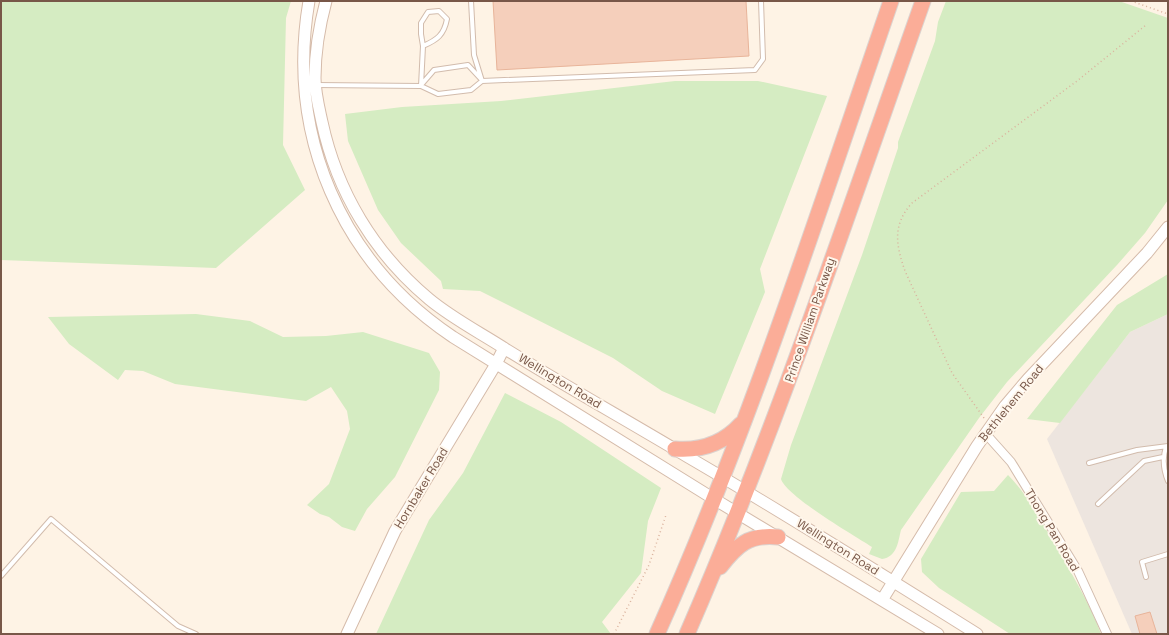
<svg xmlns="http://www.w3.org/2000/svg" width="1169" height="635" font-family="'Space Grotesk',sans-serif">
<rect width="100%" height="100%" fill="#fef3e5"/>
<!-- industrial -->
<path fill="#ede5df" d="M1168,314V634H1132L1047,439L1130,332Z"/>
<!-- green -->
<path fill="#d5ecc2" d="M1,1H291L286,18L283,145L305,190L216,268L1,260Z
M946,1H1119L1168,18V200L1145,233L1117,265L1007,382L979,418L901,530C898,542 897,557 882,559L869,554L872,547C855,536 786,496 781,479L791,445L862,255L898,148V142L935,41L938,22Z
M675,81H758L827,96L760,269L765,292L715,414L662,391L613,358L480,291L443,289L441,281L401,243L378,210L348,141L345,114L402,107L501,101Z
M1168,274V314L1130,332L1060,423L1027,419L1117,305Z
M196,314L250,321L283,337L326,336L363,332L429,353L440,372L439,390L395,477L367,509L355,531L342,527L329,517L320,514L307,505L329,484L350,429L347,411L331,387L306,401L175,384L143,371L125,370L118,380L69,344L48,317Z
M505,393L561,422L661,488L648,521L641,573L602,622L611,634H376L429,520L463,473Z
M1008,475C1027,494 1039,518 1053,541C1070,571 1089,601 1101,634H1010L939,588L922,572L921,559L961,492L994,491Z"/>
<!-- building -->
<path fill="#f5cfbb" stroke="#e8b49a" d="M493,1H746L749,56L497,70Z
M1150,612L1157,634H1140L1135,616Z"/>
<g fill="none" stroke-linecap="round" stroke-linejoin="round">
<defs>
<path id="lane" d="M471,1L474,55L482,81
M316,85L421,86L438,94L471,90L482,81L755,70L763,59L761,1
M421,85L434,70L468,65L481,79
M421,86L423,46L421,34V23L428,12L439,11L447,19C444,35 437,40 423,46
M1166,447C1162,459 1163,469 1168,481
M1089,463L1137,450L1168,446
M1098,504L1144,461L1163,457
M1,576L51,519L178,626L196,634
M1146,577L1142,562L1168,554"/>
<path id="street" d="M985,433L1011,462L1078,571L1107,634"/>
<path id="secondary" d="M309,1C286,135 341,262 453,337L714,499L938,634
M326,1C319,27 315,52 315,78C315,93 319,108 322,122C337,192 374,253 429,299C453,319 481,333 507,350C567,387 628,421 688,457C786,514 881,574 977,634
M882,600L977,446L1005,406L1028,379L1147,253L1168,227
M347,634L395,531L496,364L504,348"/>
<path id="highway" d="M675,449C701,451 723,444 741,424
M720,567C737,545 749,534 778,537
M657,634C749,429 818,213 891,1
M687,634C777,427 848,213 923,1"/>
</defs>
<!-- lane casing -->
<use href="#lane" stroke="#d2bcad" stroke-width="6"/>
<!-- street casing -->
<use href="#street" stroke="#d2bcad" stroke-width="10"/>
<!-- secondary casing -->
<use href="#secondary" stroke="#d5bbaa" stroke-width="13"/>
<!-- highway casing -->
<use href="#highway" stroke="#dcd3cf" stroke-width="17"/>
<!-- path -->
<path stroke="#dab29d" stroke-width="1.5" stroke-dasharray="1 3" stroke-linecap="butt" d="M1131,1L1168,14
M984,418L952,373L905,271C896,245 892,225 912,203L1077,81L1146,25
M614,634L649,565L666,515"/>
<!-- lane -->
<use href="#lane" stroke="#fff" stroke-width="4"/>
<!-- street -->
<use href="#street" stroke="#fff" stroke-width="8"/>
<!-- secondary -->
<use href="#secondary" stroke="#fff" stroke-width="11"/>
<!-- highway -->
<use href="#highway" stroke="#fbad98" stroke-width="15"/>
</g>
<g text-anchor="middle" stroke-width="4" stroke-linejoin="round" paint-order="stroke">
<!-- street labels -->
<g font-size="12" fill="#785748" stroke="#fff7ec">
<text transform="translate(810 320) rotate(-71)" y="4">Prince William Parkway</text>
<text transform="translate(560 381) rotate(31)" y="4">Wellington Road</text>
<text transform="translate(1011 403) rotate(-51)" y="4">Bethlehem Road</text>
<text transform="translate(421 488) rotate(-59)" y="4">Hornbaker Road</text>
<text transform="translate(1052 530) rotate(59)" y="4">Thong Pan Road</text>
<text transform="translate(838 547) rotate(32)" y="4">Wellington Road</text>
</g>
</g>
<!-- border -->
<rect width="1169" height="635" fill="none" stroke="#785748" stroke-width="4"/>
</svg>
